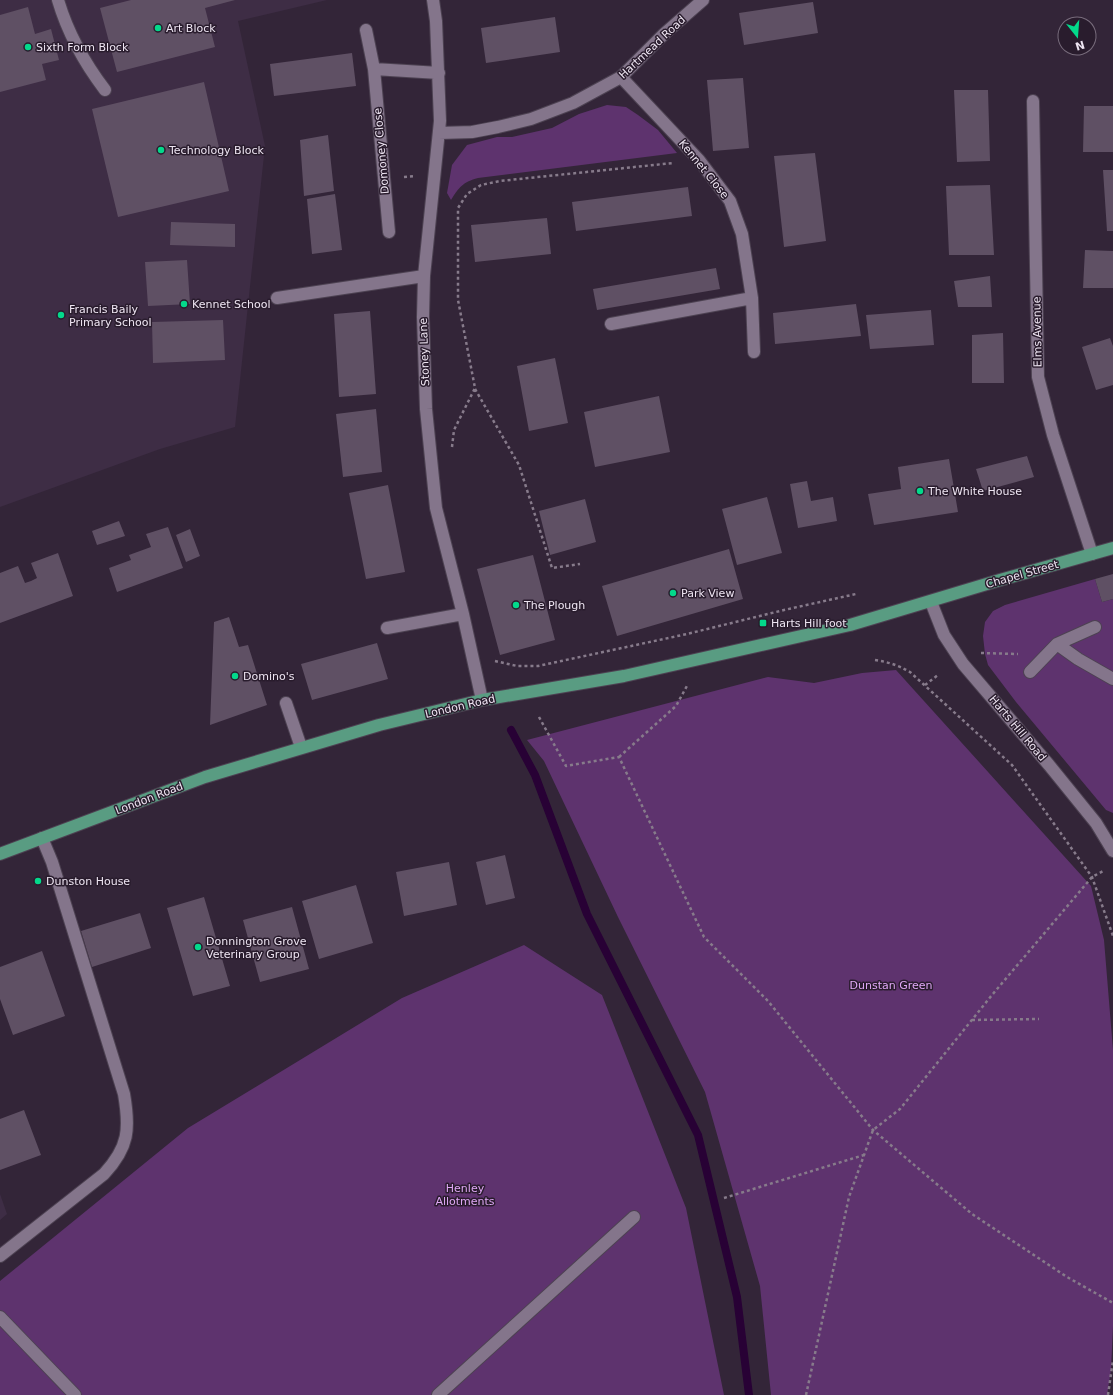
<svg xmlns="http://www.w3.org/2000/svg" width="1113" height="1395" font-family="'DejaVu Sans',sans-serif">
<rect width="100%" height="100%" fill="#332538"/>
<!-- built -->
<path fill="#3e2d45" d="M0,0H327L238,21L265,146L235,427L160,449L0,507Z
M0,1194L7,1214L0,1220Z"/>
<!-- green -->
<path fill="#5e336e" d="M607,105L626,107L638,115L658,130L677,153L478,178C463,182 459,187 451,200L447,193L452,165L467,145L497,137H512L552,128L579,114Z
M1095,579L1102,602L1113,599V813L1106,810L1016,702L988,665L985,654L983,636L985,622L993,611L1005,605Z
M896,670L1091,886L1104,940L1113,1050V1326L1111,1370L1107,1395H771L760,1286L705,1092L618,917L544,761L527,740L768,677L814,683L862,673Z
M524,945L602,995L686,1208L724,1395H0V1281L188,1128L402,998Z"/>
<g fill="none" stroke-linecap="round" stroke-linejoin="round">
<!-- stream -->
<path stroke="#280135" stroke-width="8" d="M511,730L535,775L587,914L698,1135L737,1297L749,1395"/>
</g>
<!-- building -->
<path fill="#5f5064" d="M131,0H235L205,8L215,47L117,72L100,8Z
M813,2L818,33L744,45L739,13Z
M28,7L35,34L51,29L59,60L42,64L46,80L0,92V15Z
M555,17L560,52L486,63L481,28Z
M352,53L356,86L274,96L270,64Z
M743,78L749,148L713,151L707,80Z
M204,82L229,191L118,217L92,109Z
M954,90H988L990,161L957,162Z
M1084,106H1113V152H1083Z
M328,135L334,191L304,196L300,140Z
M815,153L826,241L784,247L774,156Z
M1103,170H1113V231H1107Z
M990,185L994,255H949L946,186Z
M688,187L692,216L576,231L572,202Z
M335,194L342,250L312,254L307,199Z
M547,218L551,254L475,262L471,225Z
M171,222L235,224V247L170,245Z
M1085,250L1113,251V288H1083Z
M187,260L190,304L148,306L145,262Z
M716,268L720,289L597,310L593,289Z
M990,276L992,307H958L954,281Z
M856,304L861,336L775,344L773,313Z
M931,310L934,345L870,349L866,315Z
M370,311L376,394L339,397L334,314Z
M223,320L225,360L153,363L152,322Z
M1003,333L1004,383H972V335Z
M1110,338L1113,346V385L1096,390L1082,347Z
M555,358L568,423L529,431L517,366Z
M659,396L670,452L595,467L584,412Z
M376,409L382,472L343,477L336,414Z
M1027,456L1034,477L983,491L976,469Z
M949,459L958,512L874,525L868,494L901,489L898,467Z
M807,481L811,501L833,497L837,521L798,528L790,484Z
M388,485L405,572L366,579L349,493Z
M767,497L782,553L737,565L722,509Z
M585,499L596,542L550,555L539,511Z
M119,521L125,536L97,545L92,531Z
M168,527L183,568L117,592L109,568L131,560L129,555L151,547L146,534Z
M190,529L200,556L186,562L176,535Z
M729,549L743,599L617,636L602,586Z
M58,553L73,596L0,623V573L18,566L25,583L31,581L37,578L31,563Z
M533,555L555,640L500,655L477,569Z
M1113,574V599L1102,602L1095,579Z
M229,617L239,647L248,645L267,705L210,725L214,622Z
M377,643L388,679L312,700L301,664Z
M505,855L515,898L486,905L476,862Z
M449,862L457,905L404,916L396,872Z
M356,885L373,943L319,959L302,901Z
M204,897L230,986L193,996L167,908Z
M292,907L309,969L260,982L243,920Z
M140,913L151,948L92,967L81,931Z
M42,951L65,1016L13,1035L0,999V967Z
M24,1110L41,1155L0,1170V1119Z"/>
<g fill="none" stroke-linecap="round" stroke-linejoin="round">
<defs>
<path id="minor" d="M58,0C68,34 83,61 105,90
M433,0L436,21L440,121L424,276L423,317L426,409L436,508L463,614L482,700
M366,30L374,69L389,232
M374,69L439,73
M621,77L699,160L730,201L742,234L752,298L754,352
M1033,101L1038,377L1053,435L1092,554
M439,133L472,132L498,127L531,119L573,103L621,77L664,34L703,0
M277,298L424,276
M611,324L752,298
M931,602L944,635L963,664L1049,765L1096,823L1113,851
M387,628L463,614
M1057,644L1078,659L1113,679
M1030,672L1057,644L1095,627
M286,703L301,747
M0,1256L104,1174C129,1147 130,1129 124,1094L52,862L42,838
M0,1317L75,1395
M438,1395L634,1217"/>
<path id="major" d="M0,854L205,777L379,725L482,700L624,676L850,625L1000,580L1113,548"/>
</defs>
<!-- minor casing -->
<use href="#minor" stroke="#4d4252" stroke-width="14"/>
<!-- major casing -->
<use href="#major" stroke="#4d4252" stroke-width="14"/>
<!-- path -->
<path stroke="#877b8b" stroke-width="2.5" stroke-dasharray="3 3" stroke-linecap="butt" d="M404,177L415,176
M475,389L519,465L552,568L580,564
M452,447L454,430L475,388L458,300V208L467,194L481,185L500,181L673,163
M981,653L1018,654
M875,660C888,662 898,665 910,672L1012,765L1092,877L1113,936
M495,661L517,666H538L687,634L784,610L856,594
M925,685L938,675
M539,717L566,766L619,757L704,937L768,1001L873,1130L972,1214L1067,1277L1113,1303
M619,757L676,706L688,684
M972,1020L1039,1019
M724,1198L864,1155
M806,1395L849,1197L873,1130L900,1109L992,995L1092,877L1105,870
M1108,1395L1113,1360"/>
<!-- minor -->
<use href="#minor" stroke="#84758b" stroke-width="12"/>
<!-- major -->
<use href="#major" stroke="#599c82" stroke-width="12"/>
</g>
<!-- markers -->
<g fill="#03d98b" stroke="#291c2d" stroke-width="1.5">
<circle cx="158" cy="28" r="4"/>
<circle cx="28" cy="47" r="4"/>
<circle cx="161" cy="150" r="4"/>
<circle cx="184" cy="304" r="4"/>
<circle cx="61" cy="315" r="4"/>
<circle cx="920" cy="491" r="4"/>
<circle cx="673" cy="593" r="4"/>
<circle cx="516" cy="605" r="4"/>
<rect x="759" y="619" width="8" height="8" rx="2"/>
<circle cx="235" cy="676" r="4"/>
<circle cx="38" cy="881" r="4"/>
<circle cx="198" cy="947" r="4"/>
</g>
<g text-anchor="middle" stroke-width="3" stroke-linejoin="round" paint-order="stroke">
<!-- poi labels -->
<g font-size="11" fill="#eee5f2" stroke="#291c2d" text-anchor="start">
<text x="166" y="32">Art Block</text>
<text x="36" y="51">Sixth Form Block</text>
<text x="169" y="154">Technology Block</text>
<text x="192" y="308">Kennet School</text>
<text x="69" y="313">Francis Baily<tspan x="69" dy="13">Primary School</tspan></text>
<text x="928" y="495">The White House</text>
<text x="681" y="597">Park View</text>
<text x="524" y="609">The Plough</text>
<text x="771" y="627">Harts Hill foot</text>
<text x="243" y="680">Domino's</text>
<text x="46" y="885">Dunston House</text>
<text x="206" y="945">Donnington Grove<tspan x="206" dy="13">Veterinary Group</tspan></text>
</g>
<!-- street labels -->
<g font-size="11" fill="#eee5f2" stroke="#291c2d">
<text transform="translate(652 47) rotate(-43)" y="4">Hartmead Road</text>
<text transform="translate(381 151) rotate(-95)" y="4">Domoney Close</text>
<text transform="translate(704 169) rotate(51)" y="4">Kennet Close</text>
<text transform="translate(1037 332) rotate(-91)" y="4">Elms Avenue</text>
<text transform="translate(424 352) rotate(-92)" y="4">Stoney Lane</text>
<text transform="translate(1022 574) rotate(-16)" y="4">Chapel Street</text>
<text transform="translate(460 706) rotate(-13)" y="4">London Road</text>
<text transform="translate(1018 728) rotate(50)" y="4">Harts Hill Road</text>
<text transform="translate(149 798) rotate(-21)" y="4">London Road</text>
</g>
<!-- park labels -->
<g font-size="11" fill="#e0a8f6" stroke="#291c2d">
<text x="891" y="989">Dunstan Green</text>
<text x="465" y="1192">Henley<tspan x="465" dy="13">Allotments</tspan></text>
</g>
</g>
<!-- north arrow -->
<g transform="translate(1077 36) rotate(163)"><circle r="19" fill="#291c2d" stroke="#786c7c"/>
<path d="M0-3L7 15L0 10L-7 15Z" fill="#03d98b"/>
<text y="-6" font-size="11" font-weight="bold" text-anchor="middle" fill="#eee5f2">N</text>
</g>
</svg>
